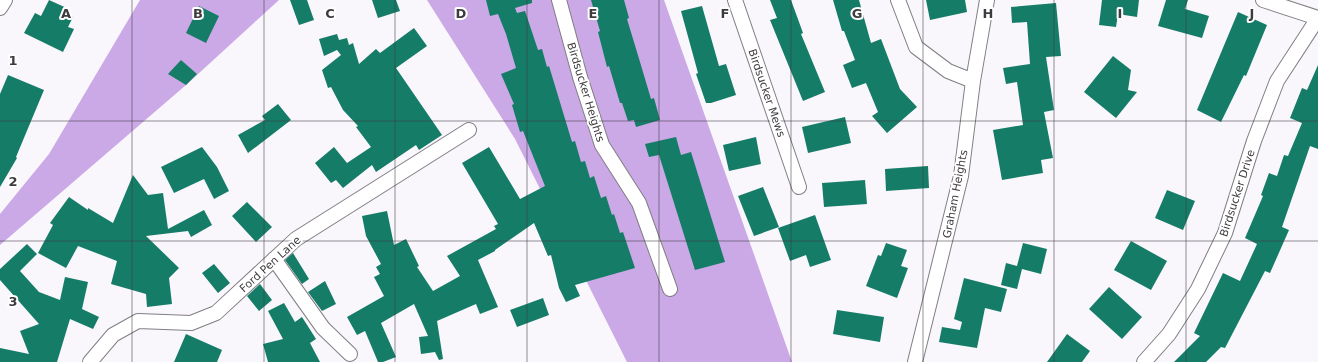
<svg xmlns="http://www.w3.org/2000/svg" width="1318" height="362" font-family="'DejaVu Sans',sans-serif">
<rect width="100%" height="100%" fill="#f9f6fc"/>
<!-- forest -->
<path fill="#cba8e6" d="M140,0H279L186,85L0,245V214L49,154Z
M427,0H664L792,362H627L515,139Z"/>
<!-- building -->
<path fill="#157c68" d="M49,0L69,9L67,14L73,17L68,27L74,29L63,52L24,33L35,13L41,16Z
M290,0H307L314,20L299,25Z
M372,0H396L400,11L378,18Z
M486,0H532V3L515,8L517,13L525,11L538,50L542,49L547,67L549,66L572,142L575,141L581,162L585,161L590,178L594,176L601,198L606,196L612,215L614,214L620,233L623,232L635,268L575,285L580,296L566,302L559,288L551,255L548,256L534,223L495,250V251L478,260L498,307L480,314L476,304L437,321L443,359L439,360L435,352L421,354L419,337L428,336L414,304L381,323L396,357L383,362H378L365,331L357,335L347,317L384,296L374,277L380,274L376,267L381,264L366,236L362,216L387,211L394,245L406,239L419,266L417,267L433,291L460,276L447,256L496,229L494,226L498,224L462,163L489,147L520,199L545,186L523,131L520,132L512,105L514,104L501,74L516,68L506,34L498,14L490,16Z
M591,0H624L629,18L627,19L640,62L651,99L654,98L660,120L636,127L634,120L628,121L622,103H620L609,66L607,67L598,32L600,31Z
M770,0H791L803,33L801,34L825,92L803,101L770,20L777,18Z
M833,0H859L871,43L881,39L900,89L917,107L887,133L872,116L878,112L866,83L852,88L843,65L855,60L844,31H842Z
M926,0H965L967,12L930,20Z
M1102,0H1139L1137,17L1118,14L1116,27L1099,25Z
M1166,0H1188L1185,9L1209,16L1202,38L1158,26Z
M1056,3L1061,56L1046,57L1054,110L1044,112L1053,158L1041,160L1043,173L1002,180L993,130L1023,125L1017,82L1006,84L1003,68L1030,64L1027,22L1012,23L1011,7Z
M199,6L219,16L206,43L186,33Z
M702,6L719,66L726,64L736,95L711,103H706L696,74L698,73L681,11Z
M1238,12L1267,25L1246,76L1244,75L1221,122L1197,110Z
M414,28L427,46L396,68L442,135L419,150L416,145L376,172L372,165L343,188L336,180L331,183L315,163L334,147L347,163L371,147L356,127L358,126L343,110L331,87L328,88L322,70L341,55L337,50L324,56L319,39L337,34L339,40L347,38L349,45L353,43L359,64L376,49L380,53Z
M1113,56L1131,70L1128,90L1137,92L1116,118L1084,92Z
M181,60L197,74L186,85L168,74Z
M1318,65V149L1310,146L1282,227L1289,230L1270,273L1265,271L1225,348L1221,347L1206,362H1174L1200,336L1194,333L1223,273L1240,281L1257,244L1245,238L1263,196L1261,195L1269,173L1277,176L1284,155L1288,156L1302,123L1290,118L1302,88L1307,90Z
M8,75L44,90L16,157L17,158L0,187V94Z
M278,104L291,120L248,153L238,135L265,120L262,116Z
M845,117L851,143L808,153L802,127Z
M676,137L681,155L691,152L725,262L695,270L659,155L649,157L645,144Z
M756,137L761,164L729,171L723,145Z
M202,147L217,167L229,191L214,199L204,179L174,193L161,167Z
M928,166L929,188L886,191L885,169Z
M133,175L148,195L163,193L168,229L204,210L212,225L191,237L188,231L146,236L179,268L169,278L172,304L147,307L146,294L111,284L117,261L78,246L66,268L38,253L53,225L50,223L69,197L88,210V208L113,223Z
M865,180L867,204L824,207L822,183Z
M763,187L779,227L754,236L738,196Z
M1167,190L1195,201L1183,230L1155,218Z
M247,202L272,227L256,242L232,216Z
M815,215L831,260L810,267L806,255L790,261L778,228Z
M1131,241L1167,261L1151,290L1114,270Z
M886,243L907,250L901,266L908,268L897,298L866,286L878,255L881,256Z
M1023,243L1047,249L1041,274L1022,269L1017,289L1001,285L1006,263L1017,266Z
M27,244L37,254L20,271L39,292L60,300L65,277L88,282L82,309L99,317L93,329L70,319L57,362H0V348L29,354L20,331L39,324L0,280V269Z
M293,253L309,279L302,284L285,260Z
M214,264L230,283L218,293L202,273Z
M964,278L1007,289L1001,312L985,308L977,348L939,342L942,327L960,330L962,322L954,319Z
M325,281L336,304L322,311L308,292Z
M260,284L272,300L259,311L247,296Z
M1109,287L1142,317L1122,339L1089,309Z
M543,298L549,315L517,327L510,310Z
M284,303L295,322L302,317L316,339L310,343L320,362H268L263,344L283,339L268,311Z
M837,310L884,317L880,342L833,334Z
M186,334L222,350L217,362H174Z
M1067,334L1090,351L1082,362H1047Z"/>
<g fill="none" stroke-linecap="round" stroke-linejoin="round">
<defs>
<path id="minor" d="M559,0L580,77L602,145L639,203L670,289
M735,0L799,187
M898,0L916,47L948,71L973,81
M1263,0L1318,18
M0,8L5,0
M274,259L323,328L350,354
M90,362L113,335L138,321L191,323L216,313L296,239L469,130
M915,362L961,176L973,81L987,0
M1144,362L1169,334L1198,289L1225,233L1254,141L1277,81L1318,18"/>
</defs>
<!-- minor casing -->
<use href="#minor" stroke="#817e84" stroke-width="16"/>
<!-- minor -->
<use href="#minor" stroke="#fff" stroke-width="14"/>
</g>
<!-- grid -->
<path fill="none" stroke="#3d3b3e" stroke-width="1" stroke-opacity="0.55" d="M132,0V362M264,0V362M395,0V362M527,0V362M659,0V362M791,0V362M923,0V362M1054,0V362M1186,0V362M0,121H1318M0,241H1318"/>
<g text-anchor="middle" stroke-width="4" stroke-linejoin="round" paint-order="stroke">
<!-- street labels -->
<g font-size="11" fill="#3d3b3e" stroke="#fff">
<text transform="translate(586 92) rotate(73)" y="4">Birdsucker Heights</text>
<text transform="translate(767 93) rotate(71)" y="4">Birdsucker Mews</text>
<text transform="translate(1237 193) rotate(-72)" y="4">Birdsucker Drive</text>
<text transform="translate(955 194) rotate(-79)" y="4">Graham Heights</text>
<text transform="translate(270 264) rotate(-42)" y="4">Ford Pen Lane</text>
</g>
</g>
<g font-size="13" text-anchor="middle" font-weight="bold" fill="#3d3b3e" stroke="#fff" stroke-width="4" stroke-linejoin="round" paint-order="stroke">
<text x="66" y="18">A</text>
<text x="198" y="18">B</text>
<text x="330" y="18">C</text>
<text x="461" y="18">D</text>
<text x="593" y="18">E</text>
<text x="725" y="18">F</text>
<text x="857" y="18">G</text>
<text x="988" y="18">H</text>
<text x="1120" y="18">I</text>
<text x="1252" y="18">J</text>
<text x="13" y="65">1</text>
<text x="13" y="186">2</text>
<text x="13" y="306">3</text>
</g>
</svg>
